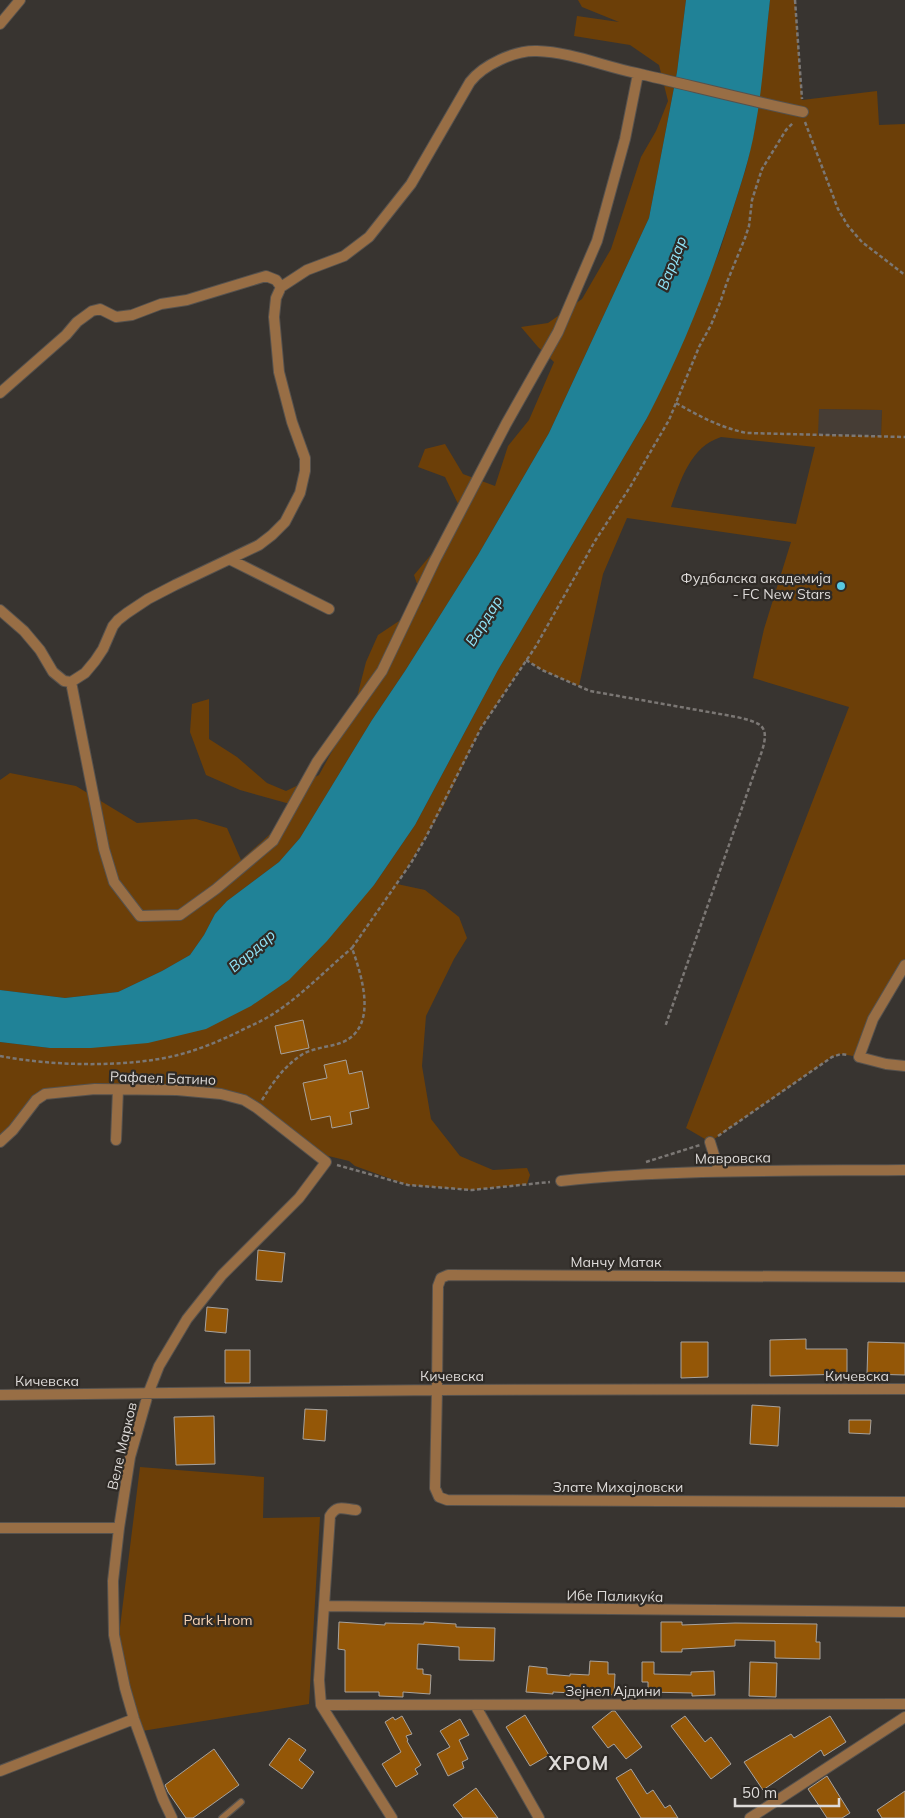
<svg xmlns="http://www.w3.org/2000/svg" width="905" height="1818" font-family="Mulish,sans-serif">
<rect width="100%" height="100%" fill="#383430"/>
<!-- built -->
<path fill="#463d35" d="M818,409L882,410L881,436L818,435Z"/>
<!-- green -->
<path fill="#6c3f08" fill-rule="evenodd" d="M578,0H686L677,72L649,218L549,433L478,555L405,671L372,720L300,838L279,862L227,901L215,914L204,935L190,955L162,971L118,992L65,998L0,990V780L10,773L76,786L137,823L196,819L227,828L241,860L278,827L290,804L240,790L206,775L190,732L192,704L209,699V739L237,757L267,783L286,791L319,775L342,733L357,697L366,662L378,635L399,621L423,601L414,575L449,533L461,510L445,477L418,467L425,449L445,444L463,474L495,486L508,446L529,420L554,362L538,347L521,327L548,323L582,299L611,249L641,157L656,131L668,101L659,65L630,45L574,36L577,16L619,22L582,7Z
M770,0H795L802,100L877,91L879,125L905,124V965L859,1057L841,1054L832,1057L710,1142L686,1128L849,707L753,678L764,629L791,542L627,518L603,574L579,686L542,670L526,660L481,728L444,805L426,837L397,884L425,890L459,917L467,938L454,959L426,1016L422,1066L431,1119L460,1156L493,1170L527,1168L530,1175L527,1184L472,1190L408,1185L355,1166L349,1161L316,1153L257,1108L203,1092L45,1094L0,1142V1042L50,1048H91L374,885L415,825L498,670L647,418L720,250L746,168L755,128ZM819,409L882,410L881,436L818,435ZM721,437L815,447L796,524L671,507C681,480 690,447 721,437ZM303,1021L309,1048L281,1054L275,1027ZM346,1060L349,1074L362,1071L369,1108L350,1112L352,1124L333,1128L330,1116L311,1120L304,1083L327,1078L325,1065Z
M140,1467L264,1477L263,1518L320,1517L309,1704L142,1731L117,1651Z"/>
<!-- water -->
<path fill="#208297" d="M686,0H770C765,42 763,86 755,128C750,158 740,187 731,215C708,286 681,353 647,418L498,670L415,825L374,885L327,941L289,980L251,1006L206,1029L148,1043L91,1048H50L0,1042V990L65,998L118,992L162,971L190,955L204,935L215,914L227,901L279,862L300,838L372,720L405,671L478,555L549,433L649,218L677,72Z"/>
<!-- building -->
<path fill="#945707" stroke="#a8a39e" d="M303,1020L309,1048L281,1054L275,1026Z
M346,1060L349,1074L362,1071L369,1108L350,1112L352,1124L332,1128L330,1116L311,1120L303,1083L327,1078L324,1065Z
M258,1250L285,1253L282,1282L256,1280Z
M207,1307L228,1309L226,1333L205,1331Z
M806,1339V1349H847V1374L770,1376V1340Z
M681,1342H708V1377L681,1378Z
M868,1342L905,1343V1375L867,1374Z
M225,1350H250V1383H225Z
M752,1405L780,1407L778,1446L750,1444Z
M305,1409L327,1410L325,1441L303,1439Z
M214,1416L215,1464L176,1465L174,1417Z
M849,1420H871L870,1434L849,1433Z
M339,1622L385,1625V1623L424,1624V1622L456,1624V1627L495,1628L494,1661L459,1660V1647L418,1644L417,1669H423V1674L431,1675L430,1694L403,1692V1697L379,1696V1692H345V1650L338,1649Z
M661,1622H682V1625L735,1623L817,1624L816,1642H820V1659L775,1658V1641L735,1640V1646L682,1649V1652H661Z
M590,1661L608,1662V1674H615L614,1695L553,1692V1694L526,1692L529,1666L547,1668V1674L570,1676V1674L589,1675Z
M642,1662H654V1674L691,1675V1672L714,1671L715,1695L692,1696V1693L648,1692V1682H642Z
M750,1662L777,1663L776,1697L749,1696Z
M612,1711H615L642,1747L626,1759L614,1744L608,1748L592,1727Z
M525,1715L549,1755L530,1766L506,1727Z
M402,1716L412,1734L406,1736L408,1740L407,1741L421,1765L415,1769L418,1774L396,1787L382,1764L401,1752L385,1722L393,1717L395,1720Z
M685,1716L705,1742L711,1737L731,1764L711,1779L671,1726Z
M830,1716L846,1742L824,1756L821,1750L763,1790L744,1762L791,1734L794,1738Z
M460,1719L469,1735L459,1740L468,1759L462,1762L464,1768L448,1776L437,1754L450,1747L440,1731Z
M289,1738L306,1750L299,1760L314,1772L302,1789L269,1765Z
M214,1749L239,1785L193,1818H186L168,1792L165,1785Z
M631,1769L647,1794L653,1790L665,1808L670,1805L678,1818H641L616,1778Z
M827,1776L850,1813L842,1818H827L808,1789Z
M476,1788L498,1818H463L453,1805Z
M905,1791V1818H882L877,1810Z"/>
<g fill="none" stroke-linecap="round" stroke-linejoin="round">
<defs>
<path id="lane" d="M222,1818L241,1802"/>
<path id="street" d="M0,24L20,0
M0,393L66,335L77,322L92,311L100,309L116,317L132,315L161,304L187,300L266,276L276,280L281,287
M231,560L329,609
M0,610L24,631L40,650L53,672L64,681L71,682L85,673L95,661L103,649L113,626L118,620L127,613L148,599L175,585L259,545L272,535L285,522L300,493L305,471V458L292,422L279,372L274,317L276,298L281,287L307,270L344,256L369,237L411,184L470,82C483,65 515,50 537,51C570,52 603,66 636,73C692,86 747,100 803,112
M71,682L104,849L114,882L140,916L180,915L216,889L273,841L317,762L382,671L435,560L506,424L558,332L597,241L625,139L638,74
M905,965L873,1019L859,1057L886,1064L905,1066
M116,1140L118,1090
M0,1142L13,1130L36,1100L45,1094L95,1089L177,1090L221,1094L244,1100L257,1108L326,1162L299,1198L222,1275L187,1319L159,1366L148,1394L130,1457L119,1528L113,1581L114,1635L125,1688L134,1719L163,1799L172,1818
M710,1142L719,1171
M561,1181C675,1169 790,1171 905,1170
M905,1277L448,1275L441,1278L438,1286L437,1390L435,1488L439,1497L447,1500L905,1502
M0,1395L437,1390L905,1389
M356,1510C344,1509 337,1504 330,1516L319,1680L321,1705L392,1818
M0,1528H119
M325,1606L905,1612
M321,1705L905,1704
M475,1705L539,1818
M0,1771L134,1719
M750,1818L905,1717"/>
</defs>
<!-- lane casing -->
<use href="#lane" stroke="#56524e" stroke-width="8"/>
<!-- street casing -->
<use href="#street" stroke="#56524e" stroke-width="12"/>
<!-- path -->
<path stroke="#7b7774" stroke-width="2.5" stroke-dasharray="4 2.5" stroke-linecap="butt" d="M795,0L802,99
M805,122L838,209L848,226L862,242L905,275
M676,403C699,416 721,428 747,433L905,437
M526,660L542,670L590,691L737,717C761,723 770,725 762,751L665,1027
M0,1056C52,1066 127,1068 178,1055C201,1049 222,1040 242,1030C255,1024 268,1018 279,1010C305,992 328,968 352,948
M262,1100C273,1082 285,1065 303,1054C316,1047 331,1047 343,1042C379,1026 361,974 352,948L411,863L426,837L481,728L536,646L595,541L630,487L669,420L699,347L711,325L721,300L727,282L745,238L749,226L752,200L762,169L786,130L793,123
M718,1136L832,1057L841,1054L848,1055
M646,1162L700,1145
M337,1165L408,1185L472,1190L550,1182"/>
<!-- lane -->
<use href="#lane" stroke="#986e45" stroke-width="5.5"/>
<!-- street -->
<use href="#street" stroke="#986e45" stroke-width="10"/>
</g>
<!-- markers -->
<circle fill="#58c9e3" stroke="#2e2a26" stroke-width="2" cx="841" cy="586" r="5"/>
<g text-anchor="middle" stroke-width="4.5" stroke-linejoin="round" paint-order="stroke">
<!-- poi labels -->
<g font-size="14" fill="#dedbd9" stroke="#2e2a26" text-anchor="end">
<text x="831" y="583">Фудбалска академија<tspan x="831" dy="16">- FC New Stars</tspan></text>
</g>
<!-- street labels -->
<g font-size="14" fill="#dedbd9" stroke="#2e2a26">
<text transform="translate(163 1078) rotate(2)" y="5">Рафаел Батино</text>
<text transform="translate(733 1158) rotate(-1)" y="5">Мавровска</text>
<text x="616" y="1267">Манчу Матак</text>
<text x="452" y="1381">Кичевска</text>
<text x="857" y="1381">Кичевска</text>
<text x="47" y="1386">Кичевска</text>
<text transform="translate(122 1446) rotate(-77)" y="5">Веле Марков</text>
<text x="618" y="1492">Злате Михајловски</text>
<text transform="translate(615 1596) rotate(1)" y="5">Ибе Паликуќа</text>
<text x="613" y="1696">Зејнел Ајдини</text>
</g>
<!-- park labels -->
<g font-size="14" fill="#f5d2b3" stroke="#2e2a26">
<text x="218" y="1625">Park Hrom</text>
</g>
<!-- water labels -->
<g font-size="15" font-style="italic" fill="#91e5fa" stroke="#2e2a26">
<text transform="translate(672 263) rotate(-69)" y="5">Вардар</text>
<text transform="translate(484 621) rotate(-58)" y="5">Вардар</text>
<text transform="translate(252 951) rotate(-41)" y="5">Вардар</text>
</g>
<!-- district labels -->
<g font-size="19" font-weight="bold" letter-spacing="1" fill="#dedbd9" stroke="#2e2a26">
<text x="579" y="1770">ХРОМ</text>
</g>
</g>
<!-- scale -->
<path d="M735 1798v8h104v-8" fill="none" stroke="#dedbd9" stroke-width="2.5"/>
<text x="742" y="1798" font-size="15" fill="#dedbd9" stroke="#2e2a26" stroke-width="4" paint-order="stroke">50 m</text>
</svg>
